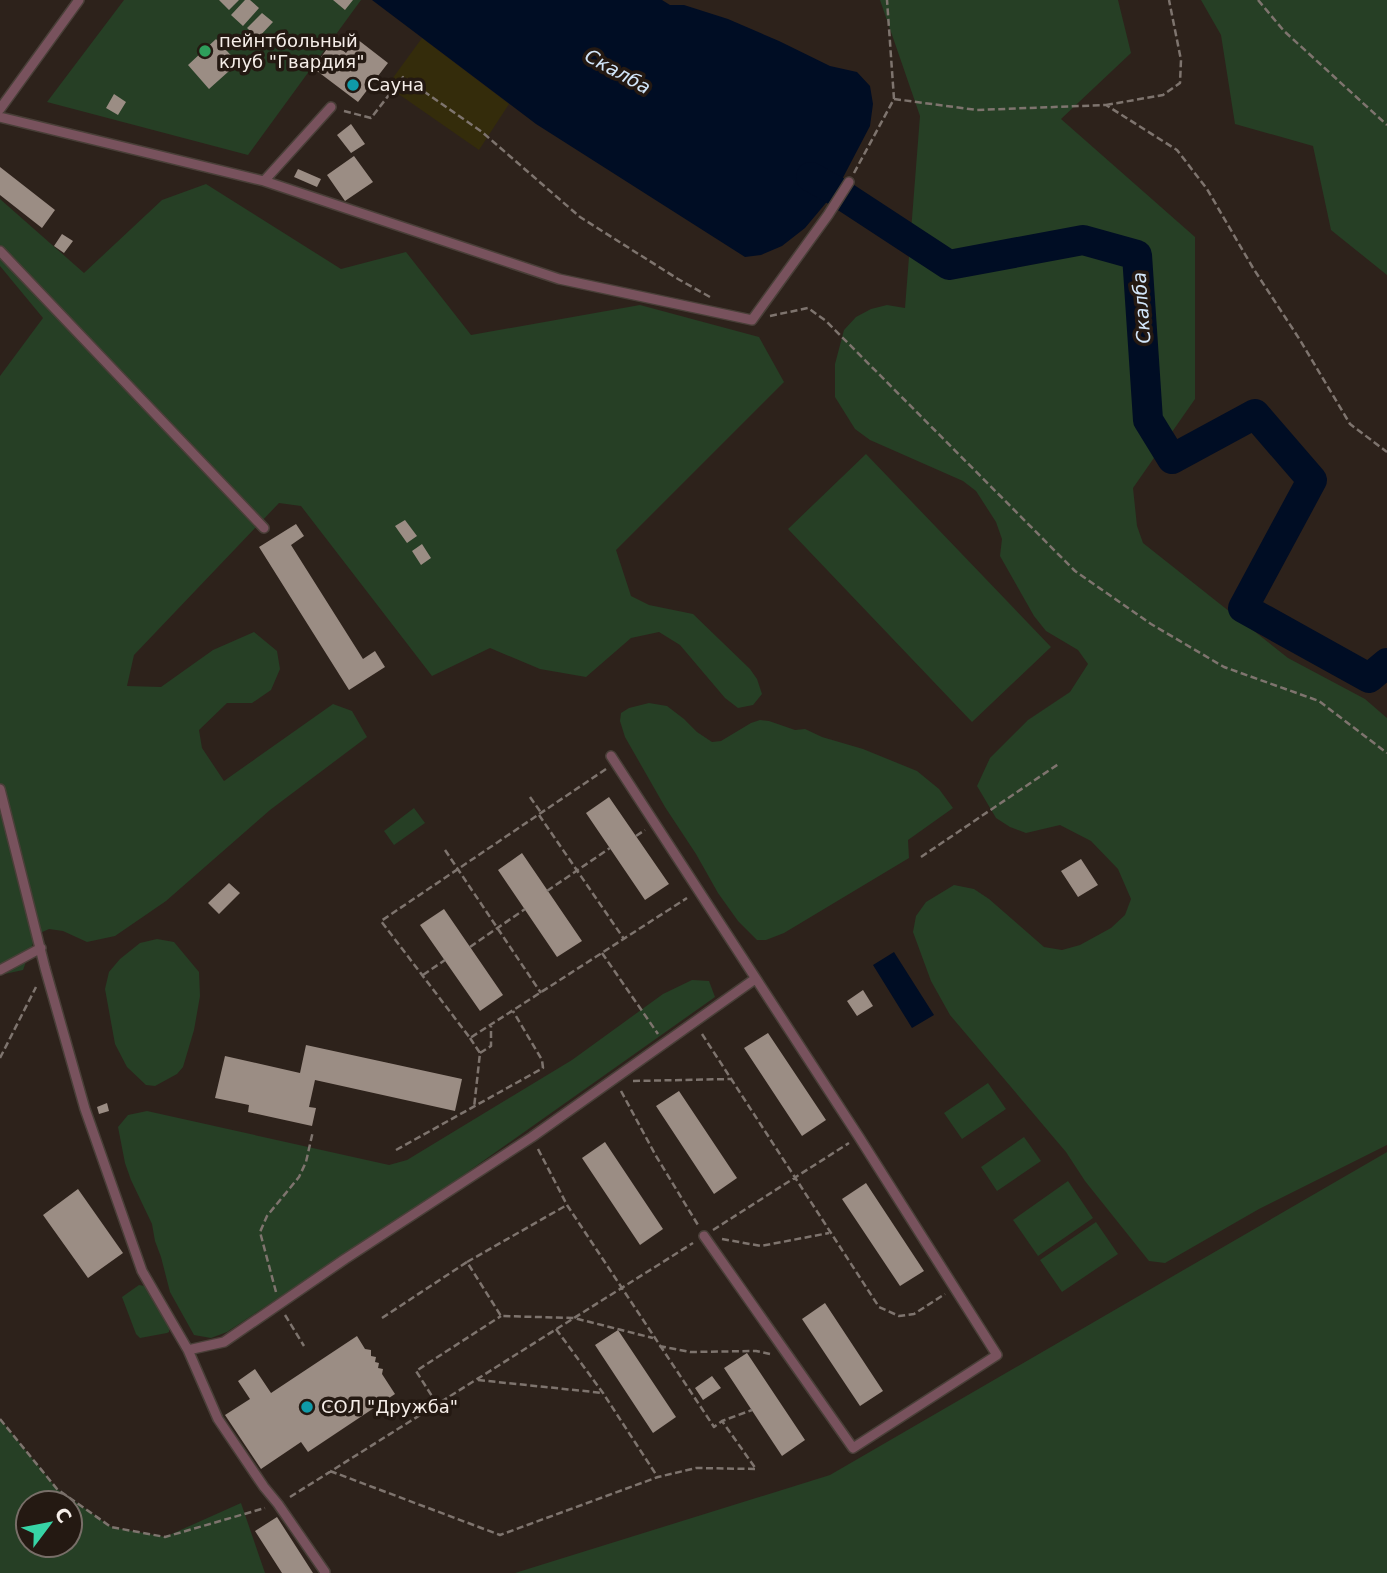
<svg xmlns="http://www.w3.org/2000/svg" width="1387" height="1573" font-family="'DejaVu Sans',sans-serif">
<rect width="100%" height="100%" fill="#2d221b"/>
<!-- green -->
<path fill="#263f25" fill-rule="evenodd" d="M124,0H361L248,155L47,102Z
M880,0H1118L1131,53L1061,119L1195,237V399L1133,488L1137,526L1143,543L1288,658L1365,699L1387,718V1145L1259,1209L1165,1263L1149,1261L1085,1181L1066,1152L950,1015L931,981L913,932L916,916L926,902L954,885L974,889L989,899L1044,947L1062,950L1080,945L1111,928L1125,915L1131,899L1118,869L1091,841L1060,825L1026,833L1010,827L996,818L977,786L990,758L1028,720L1070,692L1088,664L1078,650L1046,631L1034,616L1000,556L1002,539L996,522L976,491L963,481L870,440L855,429L835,397V364L844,330L856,317L871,309L887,305L905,308L920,116Z
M1201,0H1387V275L1331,230L1313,146L1235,124L1221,35Z
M206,184L341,269L406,252L471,335L640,305L759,337L784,382L616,550L631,596L649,605L693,614L750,669L757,679L762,694L753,705L738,708L725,698L680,645L659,632L631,638L586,677L540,669L490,648L432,676L301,506L279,503L134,655L127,686L161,687L213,650L254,632L277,651L280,669L271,690L252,703H227L199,730L202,748L224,781L333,704L352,711L367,737L270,810L166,901L115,936L87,942L63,931L49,929L36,935L23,970L0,975V376L43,318L0,266V199L84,273L162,200Z
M866,454L1051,647L972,722L788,529Z
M649,703L667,706L684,719L697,732L712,742L721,741L751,723L760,720L769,721L795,730L805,729L822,737L863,749L917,771L939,789L953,808L908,840L909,858L784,933L766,940H757L738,921L718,893L696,854L665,807L625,737L620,721L621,713L629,708Z
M414,808L425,823L394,845L384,831Z
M157,939L174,942L199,972L200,996L194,1030L183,1067L177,1074L155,1086L146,1085L127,1067L115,1044L105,989L109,972L120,959L140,943Z
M692,980L709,981L715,997L452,1183L227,1332L211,1338L194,1335L170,1292L161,1257L155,1241L152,1224L131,1180L125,1163L118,1127L128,1115L147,1111L389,1165L407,1160L572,1060L663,994Z
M988,1083L1006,1109L962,1139L944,1113Z
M1024,1137L1041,1161L997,1191L981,1167Z
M1387,1152V1573H515L830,1475Z
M1068,1181L1093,1218L1038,1256L1013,1220Z
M1096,1222L1118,1254L1062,1292L1040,1260Z
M139,1285L145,1286L169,1327V1332L167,1333L140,1338L136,1334L122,1297Z
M0,1419L57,1489L111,1527L165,1537L241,1503L265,1573H0ZM28,1503H70V1545H28Z"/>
<!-- sand -->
<path fill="#342c0b" d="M422,38L509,104L479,150L387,86Z"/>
<!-- water -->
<path fill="#000d24" d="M372,0H662L670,5H684L728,19L779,41L830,66L857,72L870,86L873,104L870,126L836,191L805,228L782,246L761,255L745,257L536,124Z
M894,952L934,1015L912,1028L873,965Z"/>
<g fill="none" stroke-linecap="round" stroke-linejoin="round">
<!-- river -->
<path stroke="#000d24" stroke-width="30" d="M811,177L836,191L949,265L1083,240L1137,255L1148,420L1172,459L1255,414L1312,480L1243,608L1369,678L1387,663"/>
</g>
<!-- building -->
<path fill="#9b8d84" d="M219,0H239L229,10Z
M245,0H250L259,8L243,26L231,15Z
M333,0H353L345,10Z
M262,13L273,22L258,38L247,28Z
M216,39L238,63L209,89L188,65Z
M357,39L388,63L358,102L313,68L332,42L346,53Z
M114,94L126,102L118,115L106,108Z
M351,124L365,144L351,153L337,135Z
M354,156L373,182L345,201L327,175Z
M0,167L55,210L42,228L0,195Z
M298,169L321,179L317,187L294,177Z
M62,234L73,241L64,253L54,246Z
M405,520L417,536L407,543L395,526Z
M296,524L304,536L291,545L363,659L375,651L385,667L349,690L259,547Z
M422,544L431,558L421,565L412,551Z
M609,797L669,884L645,900L586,813Z
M522,853L582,941L557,957L498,870Z
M1081,859L1098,885L1078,897L1061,871Z
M229,883L240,893L219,914L208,903Z
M444,909L503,995L480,1011L420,925Z
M863,990L873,1006L857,1016L847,1001Z
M768,1033L826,1120L802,1136L744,1048Z
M306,1045L462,1079L455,1111L315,1080L309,1107L316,1108L312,1126L248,1112L249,1105L215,1098L225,1056L300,1073Z
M679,1091L737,1178L714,1194L656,1106Z
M107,1103L109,1111L99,1114L97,1107Z
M605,1142L663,1229L640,1245L582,1158Z
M866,1183L924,1271L900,1286L842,1199Z
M78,1189L123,1253L88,1278L43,1215Z
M825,1303L883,1391L860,1406L802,1319Z
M618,1330L676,1417L653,1433L595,1345Z
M357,1336L365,1349L371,1350V1356L376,1357L375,1362L379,1363L378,1368L383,1369L382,1374L395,1394L308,1452L301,1442L261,1469L225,1415L250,1399L238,1381L255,1369L271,1393Z
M747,1353L805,1440L782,1456L724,1368Z
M712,1376L721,1388L703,1400L695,1388Z
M277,1517L313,1573H282L255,1531Z"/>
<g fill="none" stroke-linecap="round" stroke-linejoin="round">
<defs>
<path id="service" d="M0,109L79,0
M0,117L264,181L331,107
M264,181L559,279L752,320L828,215L849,182
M0,251L264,528
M611,756L859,1137L997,1355L853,1448L704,1236
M0,789L45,968L85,1109L142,1271L188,1350L224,1342L345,1259L532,1137L755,979
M0,970L41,948
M188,1350L218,1419L264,1487L278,1504L325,1572"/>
</defs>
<!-- service casing -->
<use href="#service" stroke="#493f38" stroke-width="12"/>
<!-- path -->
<path stroke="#7e746e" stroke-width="2.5" stroke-dasharray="7 3.5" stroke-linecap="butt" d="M1258,0L1284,31L1387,125
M894,99L977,110L1106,105L1177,150L1207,189L1253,268L1300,340L1350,424L1387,452
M1106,105L1163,95L1180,83L1181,60L1169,0
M344,111L371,118L403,77L482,132L580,217L678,279L710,297
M854,173L894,99L887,0
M770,316L808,308L826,321L1075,571L1151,624L1224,667L1319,701L1387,753
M606,769L381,921L470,1038L687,898
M530,797L542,814
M539,815L624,939
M636,836L645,830
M445,850L541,993
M921,857L1060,763
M547,891L610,848
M470,947L525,909
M602,953L658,1034
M423,975L445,960
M702,1034L879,1307L899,1316L914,1314L945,1294
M470,1038L480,1053L474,1108
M480,1053L491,1046V1026
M0,1058L36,987
M633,1081L731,1079
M621,1091L656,1156L698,1225
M538,1149L567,1205L714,1427L722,1421L752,1410
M396,1150L543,1068L542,1060L513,1011
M713,1230L849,1143
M722,1239L761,1246L829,1233
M467,1262L567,1205
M276,1292L260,1232L267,1216L299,1177L306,1162L313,1131
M285,1315L304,1346
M382,1318L467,1262L501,1316L574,1318L653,1338
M556,1329L603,1393L657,1476
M659,1346L690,1352L756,1351L770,1354
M478,1380L603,1393
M437,1404L416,1371L501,1316
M0,1419L57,1489L111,1527L165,1537L265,1508
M330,1471L500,1535L658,1477L696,1468L756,1469L722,1421
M290,1497L693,1243"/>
<!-- service -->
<use href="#service" stroke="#78525d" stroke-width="9"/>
</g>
<!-- markers -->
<circle fill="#2e9e5b" stroke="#241912" stroke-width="2.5" cx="205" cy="51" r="7"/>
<g fill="#0f9aa8" stroke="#241912" stroke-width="2.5">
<circle cx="353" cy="85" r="7"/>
<circle cx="307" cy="1407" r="7"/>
</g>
<g text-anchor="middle" stroke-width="7" stroke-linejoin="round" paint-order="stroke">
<!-- poi labels -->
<g font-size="18" fill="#f6eee9" stroke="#241912" text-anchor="start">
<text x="219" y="47">пейнтбольный<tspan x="219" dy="21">клуб "Гвардия"</tspan></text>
<text x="367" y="91">Сауна</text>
<text x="321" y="1413">СОЛ "Дружба"</text>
</g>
<!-- water labels -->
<g font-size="19" font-style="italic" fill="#d2e6fa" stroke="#241912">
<text transform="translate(618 71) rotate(29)" y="7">Скалба</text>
<text transform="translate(1141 308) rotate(-94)" y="7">Скалба</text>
</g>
</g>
<!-- north arrow -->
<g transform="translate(49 1524) rotate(58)"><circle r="33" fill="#241912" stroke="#786e68" stroke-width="2"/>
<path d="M0-5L12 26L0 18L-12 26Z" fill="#37d4a6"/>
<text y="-10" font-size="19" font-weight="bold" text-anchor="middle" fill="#f6eee9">С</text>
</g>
</svg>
